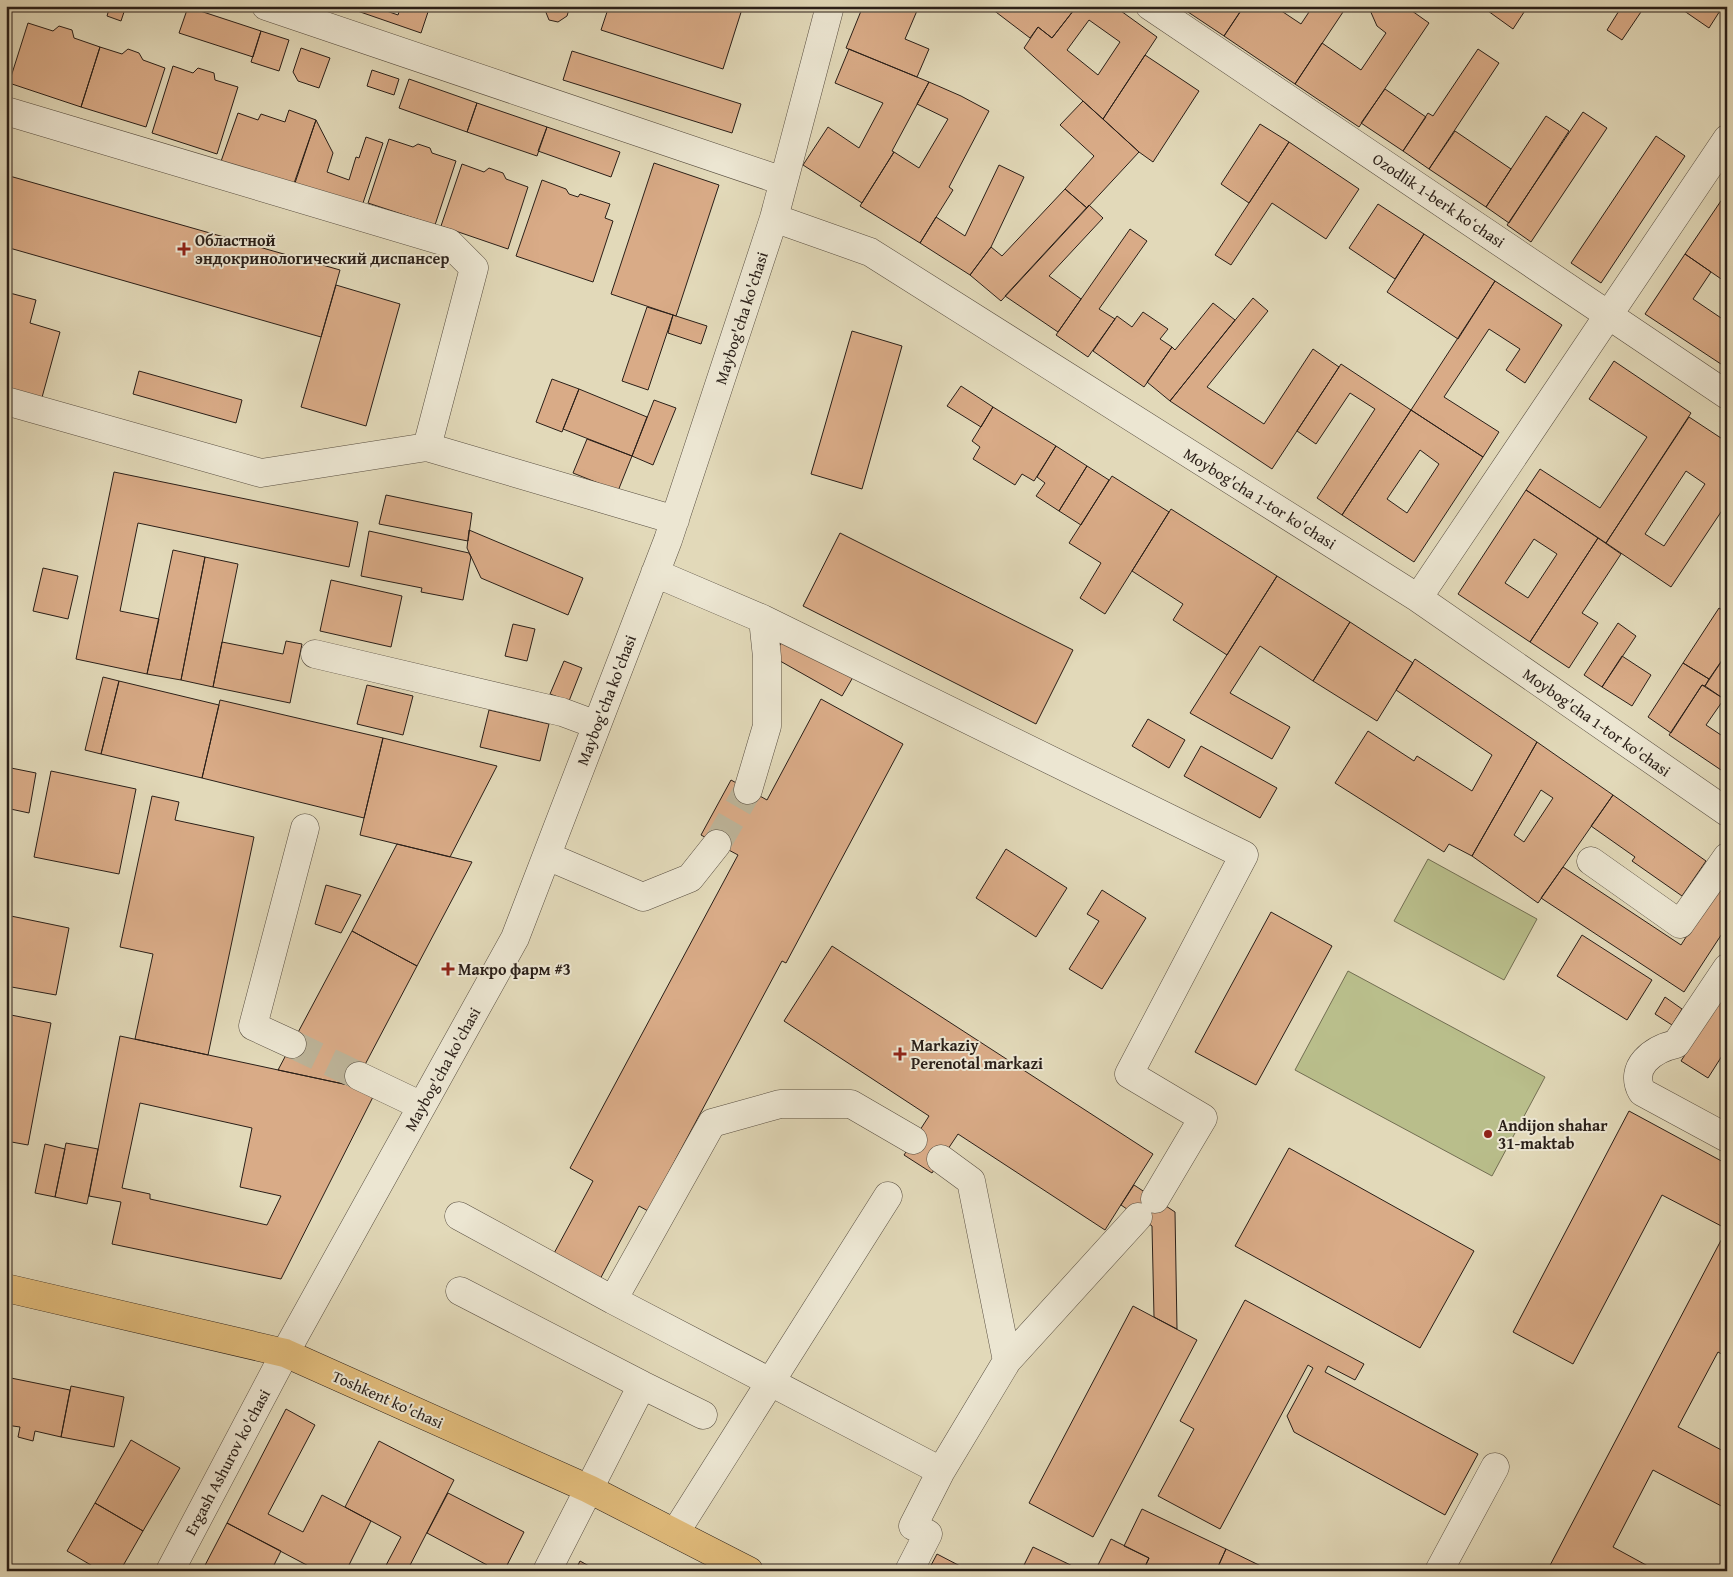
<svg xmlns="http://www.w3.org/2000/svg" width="1733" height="1577" font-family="'Gentium Book Plus',serif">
<rect width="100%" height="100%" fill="#e2d9b9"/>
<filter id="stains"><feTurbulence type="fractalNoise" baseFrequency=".004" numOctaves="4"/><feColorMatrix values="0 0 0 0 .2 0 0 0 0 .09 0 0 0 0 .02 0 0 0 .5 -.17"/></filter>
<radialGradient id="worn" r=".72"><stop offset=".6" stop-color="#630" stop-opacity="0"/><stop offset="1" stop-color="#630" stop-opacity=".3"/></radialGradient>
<!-- green -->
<path fill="#b9be8b" stroke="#726e52" d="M1428,859L1537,919L1504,980L1394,921Z
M1348,971L1545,1077L1492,1176L1295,1070Z"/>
<!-- building -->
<path fill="#d9ab87" stroke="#2a1f18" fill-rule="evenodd" d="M110,6H126L121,21L107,16Z
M343,6H378V8L398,15L401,6H430L421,33Z
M532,6H570L567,16L558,22L549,20L545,10Z
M609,6H743L723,69L601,30Z
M863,6H919L905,39L929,49L917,77L846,48Z
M988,6H1077L1052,38L1038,27L1030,38Z
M1077,6L1083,11L1086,6H1114L1157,37L1103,119L1024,48L1038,27L1052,38ZM1089,20L1120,42L1098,75L1067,50Z
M1179,6H1244L1224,36Z
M1244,6H1274L1301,24L1313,6H1347L1295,84L1224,36Z
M1370,6H1405L1429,23L1359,127L1295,84L1322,43L1361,70L1386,33L1377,26L1369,8Z
M1491,6H1528L1513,29L1488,11Z
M1622,6H1645L1622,40L1607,30Z
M1677,6H1723L1709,28Z
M188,7L261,31L253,57L179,33Z
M28,23L53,31L59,26L72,30L74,38L100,47L81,107L9,83Z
M261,31L289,40L279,71L251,62Z
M100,47L122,54L128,49L139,53L143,60L165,68L146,127L81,107Z
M301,48L330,58L319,88L298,81L293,72Z
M849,49L929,82L892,151L894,152L862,203L803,165L828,127L859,148L883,103L835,83Z
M1478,49L1499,63L1429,169L1403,151L1428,113L1433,116Z
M572,51L741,104L732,133L563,80Z
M1145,55L1199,91L1153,162L1139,152L1103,119Z
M173,66L193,73L198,68L214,73L215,80L238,87L217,154L152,133Z
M372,70L399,79L394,95L367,86Z
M409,79L477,103L467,132L399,108Z
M929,82L961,96L989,111L949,187L953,190L920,243L860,206L894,152L919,168L948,119L917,104Z
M1385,89L1426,117L1403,151L1361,123Z
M1083,101L1139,152L1087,208L1065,189L1094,156L1060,125Z
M477,103L547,127L537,156L467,132Z
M289,110L316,120L291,192L219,167L238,113L258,120L261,114L285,122Z
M1583,112L1607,128L1531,242L1507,225Z
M1546,116L1569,131L1509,223L1486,207Z
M316,120L333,153L327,172L349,180L356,157L359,158L366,137L383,143L361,209L294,186Z
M1260,124L1289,142L1249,203L1221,184Z
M547,127L620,152L611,177L538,151Z
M1455,131L1511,169L1486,207L1429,169Z
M1656,136L1685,156L1601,283L1571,263Z
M389,139L413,147L418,144L430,148L432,153L456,161L435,225L368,203Z
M1289,142L1359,189L1326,239L1272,203L1231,265L1215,255Z
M654,163L719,185L676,316L611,294Z
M462,164L484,172L489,168L503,173L506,179L528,187L508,249L441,226Z
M999,165L1024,177L991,247L970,275L920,243L936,217L965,236Z
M6,175L340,270L321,337L6,247Z
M542,180L566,189L569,194L578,197L580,194L610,204L605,218L613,221L593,282L516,256Z
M1065,189L1087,208L1001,301L970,275L991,247L1002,256Z
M1727,192V283L1685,254Z
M1378,204L1424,234L1395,279L1349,248Z
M1089,205L1103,218L1049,276L1081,299L1058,332L1005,296Z
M1130,229L1147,241L1099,309L1115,319L1088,357L1056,335Z
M1424,234L1495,281L1458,339L1387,292Z
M1685,254L1711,272L1693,299L1727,322V368L1645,314Z
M1495,281L1562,325L1525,383L1506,370L1520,349L1489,329L1444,397L1499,432L1483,457L1411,410Z
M336,285L400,304L366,426L301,407Z
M6,292L36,300L30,323L60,332L41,401L6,391Z
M1253,298L1268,311L1207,387L1264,424L1313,349L1339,367L1272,469L1170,401Z
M1213,303L1235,320L1170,401L1147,382L1172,347L1175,350Z
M647,307L673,315L648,390L622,381Z
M1143,312L1168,329L1160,339L1172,347L1144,387L1093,351L1117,316L1132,327Z
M673,315L707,326L701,344L668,333Z
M852,331L902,346L862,489L811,474Z
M1614,361L1691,413L1606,543L1526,490L1540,469L1600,508L1647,437L1589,399Z
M1341,364L1411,410L1342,515L1317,498L1375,409L1350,393L1316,444L1297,431Z
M139,371L242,400L236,423L133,394Z
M552,379L579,389L562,432L536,422Z
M961,386L993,407L981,427L947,406Z
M579,389L647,417L632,456L563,429Z
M654,400L676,408L653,465L632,456Z
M993,407L1056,446L1034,481L1022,474L1015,485L973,459L980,447L972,441Z
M1411,410L1483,457L1414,562L1342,515ZM1420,450L1439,464L1407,513L1387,499Z
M1689,417L1727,442V503L1671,587L1606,543ZM1686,471L1705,484L1664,546L1645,534Z
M587,439L632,456L618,491L573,473Z
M1056,446L1087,466L1059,511L1036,496L1045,483L1037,477Z
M1087,466L1109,480L1081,525L1059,511Z
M114,472L358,522L349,567L138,523L120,611L159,619L147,674L76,659Z
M1112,476L1169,512L1105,614L1080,598L1101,563L1069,543Z
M1526,490L1598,538L1530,642L1458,594ZM1534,539L1557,554L1528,598L1505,583Z
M386,495L472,513L468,541L379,524Z
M1171,509L1277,576L1227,655L1173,620L1183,604L1132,571Z
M469,530L583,578L568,615L481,578L467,548Z
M369,531L469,553L471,557L463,600L421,592L422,588L361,576Z
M840,533L1073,650L1036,724L803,606Z
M1598,538L1621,554L1582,613L1598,623L1569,668L1530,642Z
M173,550L205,557L181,680L147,674Z
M205,557L238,564L213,687L181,680Z
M43,568L78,576L68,619L33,611Z
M1277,576L1350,622L1313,681L1260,646L1230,693L1290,727L1272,759L1190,713Z
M331,580L402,596L391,647L320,631Z
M1719,608L1727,613V653L1709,679L1683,663Z
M1350,622L1413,663L1377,721L1313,681Z
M1618,623L1636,636L1602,687L1584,675Z
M513,624L535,629L527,661L505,656Z
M787,633L856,672L842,696L773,657Z
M286,641L302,644L290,703L213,687L222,642L283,654Z
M1727,653V701L1705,686Z
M1622,656L1651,675L1632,706L1602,687Z
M1415,659L1537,742L1472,856L1449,844L1444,852L1335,783L1368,731L1414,761L1417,756L1472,791L1492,755L1396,690Z
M564,661L582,668L569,701L550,694Z
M1683,663L1709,679L1705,686L1702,685L1671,733L1648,717Z
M103,677L119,681L101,754L85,750Z
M119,681L219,705L202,778L101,754Z
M367,685L413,696L403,735L357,724Z
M1702,685L1724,699L1706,725L1727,739V774L1669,735Z
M821,699L903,744L786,963L782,961L648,1211L639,1206L598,1283L552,1257L593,1181L570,1168L738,855L701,835L731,780L767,800Z
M220,700L383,738L364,818L202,778Z
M489,710L549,724L540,761L480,747Z
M1148,719L1185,740L1169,768L1132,746Z
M383,738L497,766L450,857L360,835Z
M1537,742L1613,795L1538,903L1472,856ZM1541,790L1553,798L1524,842L1514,835Z
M1201,746L1277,788L1260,818L1184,776Z
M6,767L36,773L29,813L6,808Z
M51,771L136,789L119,874L34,857Z
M1613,795L1706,861L1682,896L1632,861L1635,857L1591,826Z
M152,796L179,802L175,820L254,837L208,1055L135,1039L153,954L120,947Z
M397,844L472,862L417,966L352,931Z
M1006,849L1067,888L1036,937L976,898Z
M1563,867L1681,945L1723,879L1727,882V926L1684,992L1541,898Z
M326,885L361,895L341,933L315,924Z
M1102,890L1146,918L1102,989L1069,969L1099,921L1087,914Z
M1271,912L1332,946L1256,1085L1195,1052Z
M6,915L69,928L56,995L6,986Z
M352,931L417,966L359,1076L353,1086L278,1070Z
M1582,935L1652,980L1627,1020L1557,976Z
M832,946L1153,1154L1105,1230L958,1134L932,1173L904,1155L929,1116L784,1021Z
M1665,997L1682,1009L1672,1025L1655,1014Z
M1720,1000L1727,1005V1048L1708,1078L1681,1061Z
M6,1014L51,1023L28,1145L6,1141Z
M120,1036L376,1091L281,1279L112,1244L121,1202L89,1196ZM140,1103L252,1128L240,1187L281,1196L267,1225L150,1199V1194L122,1188Z
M1629,1111L1727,1164V1229L1662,1195L1573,1364L1513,1332Z
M66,1143L98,1149L87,1204L55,1197Z
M45,1144L65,1149L55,1197L35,1193Z
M1289,1148L1474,1251L1420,1348L1235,1246Z
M1134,1185L1175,1212L1177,1329L1154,1317L1152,1226L1121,1205Z
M1727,1229V1357L1718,1352L1678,1427L1727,1453V1509L1653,1470L1613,1547L1657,1571H1547Z
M1245,1300L1364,1364L1355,1380L1328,1366L1325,1372L1478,1454L1445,1515L1294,1432L1287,1416L1313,1368L1308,1365L1220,1529L1158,1496L1194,1429L1180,1421Z
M1133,1306L1197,1340L1093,1537L1029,1503Z
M6,1377L70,1390L61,1437L35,1431L33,1441L18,1437L20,1427L6,1425L11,1396L6,1395Z
M71,1386L124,1397L114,1447L61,1437Z
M286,1409L315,1425L268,1514L303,1532L322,1495L371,1521L346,1571H318L227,1523Z
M131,1440L180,1468L143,1531L95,1503Z
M379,1441L454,1480L407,1571H383L401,1537L345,1507Z
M448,1493L524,1532L504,1571H484L487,1565L427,1533Z
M95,1503L143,1531L120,1571H101L67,1551Z
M1142,1509L1226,1549L1216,1571H1143L1149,1558L1124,1546Z
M227,1523L281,1551L271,1571H202Z
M1111,1539L1149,1558L1143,1571H1095Z
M1033,1547L1083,1571H1021Z
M1226,1549L1265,1568L1264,1571H1216Z
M937,1554L962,1567L960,1571H928Z
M580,1561L598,1571H575Z"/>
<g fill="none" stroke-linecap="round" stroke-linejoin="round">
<!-- minor-tunnel -->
<path stroke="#bdb499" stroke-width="28" stroke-dasharray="28 14" stroke-linecap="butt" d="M717,844L748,790
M292,1044L359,1076"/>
<defs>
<path id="minor" d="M266,6L783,181
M1150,6L1727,395
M6,111L449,243L474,268L427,447
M774,218L870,252L1418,598L1727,812
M6,401L261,473L427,447L675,520
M655,573L763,619L1244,855L1129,1074L1203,1118L1155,1199
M1418,598L1727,139
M315,654L562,712L597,725
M748,790L767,726V657L763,619
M547,856L643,897L690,878L717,844
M1591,861L1680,924L1727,857
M1727,968L1676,1044C1653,1049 1628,1067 1642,1092L1727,1138
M292,1044L253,1026L305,828
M359,1076L422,1106
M913,1140L851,1104H780L712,1123L613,1300L941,1471
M941,1159L971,1181L1007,1361
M459,1216L613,1300
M460,1291L642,1385L547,1571
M642,1385L703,1415
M675,1533L888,1196
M170,1571L285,1353L515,938L668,540L774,218L830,6
M909,1571L928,1534L913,1526L941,1471L1007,1361L1138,1217
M1439,1571L1495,1467"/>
<path id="major" d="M6,1288L285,1353L589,1489L749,1571"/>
</defs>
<!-- minor casing -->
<use href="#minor" stroke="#584e40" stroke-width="29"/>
<!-- major casing -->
<use href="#major" stroke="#2a1f18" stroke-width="29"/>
<!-- minor -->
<use href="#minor" stroke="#ece6d2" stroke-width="28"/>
<!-- major -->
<use href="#major" stroke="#e1bc7c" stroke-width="28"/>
</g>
<!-- markers -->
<g fill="#8f2418" stroke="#ece6d2" stroke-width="2">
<path d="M181.5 241.5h5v5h5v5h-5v5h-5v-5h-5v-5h5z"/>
<path d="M445.5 961.5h5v5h5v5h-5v5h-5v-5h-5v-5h5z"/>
<path d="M897.5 1046.5h5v5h5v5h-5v5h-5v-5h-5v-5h5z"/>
<circle cx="1488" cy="1134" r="5"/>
</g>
<g text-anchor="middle" stroke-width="4" stroke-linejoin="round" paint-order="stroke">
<!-- street labels -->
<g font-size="16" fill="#2a1f18" stroke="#ece6d2">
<text transform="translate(1439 200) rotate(34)" y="6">Ozodlik 1-berk koʻchasi</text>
<text transform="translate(741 318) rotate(-72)" y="6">Maybog'cha ko'chasi</text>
<text transform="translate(1260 498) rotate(32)" y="6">Moybog'cha 1-tor ko'chasi</text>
<text transform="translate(606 700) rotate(-69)" y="6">Maybog'cha ko'chasi</text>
<text transform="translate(1597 722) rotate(35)" y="6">Moybog'cha 1-tor ko'chasi</text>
<text transform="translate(442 1069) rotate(-61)" y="6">Maybog'cha ko'chasi</text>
<text transform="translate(388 1399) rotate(24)" y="6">Toshkent ko'chasi</text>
<text transform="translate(227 1462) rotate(-62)" y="6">Ergash Ashurov ko'chasi</text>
</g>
<!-- poi labels -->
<g font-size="16" font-weight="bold" fill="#2a1f18" stroke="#ece6d2" text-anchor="start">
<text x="195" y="246">Областной<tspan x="195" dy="18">эндокринологический диспансер</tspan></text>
<text x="458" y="975">Макро фарм #3</text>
<text x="911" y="1051">Markaziy<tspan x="911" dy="18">Perenotal markazi</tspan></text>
<text x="1498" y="1131">Andijon shahar<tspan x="1498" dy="18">31-maktab</tspan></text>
</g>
</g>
<!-- margin -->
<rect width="1733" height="1577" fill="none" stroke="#e2d9b9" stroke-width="25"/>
<rect x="8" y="8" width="1718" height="1562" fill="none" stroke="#2a1f18" stroke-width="2.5"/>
<rect x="12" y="12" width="1708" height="1552" fill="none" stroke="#2a1f18"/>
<rect width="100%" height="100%" filter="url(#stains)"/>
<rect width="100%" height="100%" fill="url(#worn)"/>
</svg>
